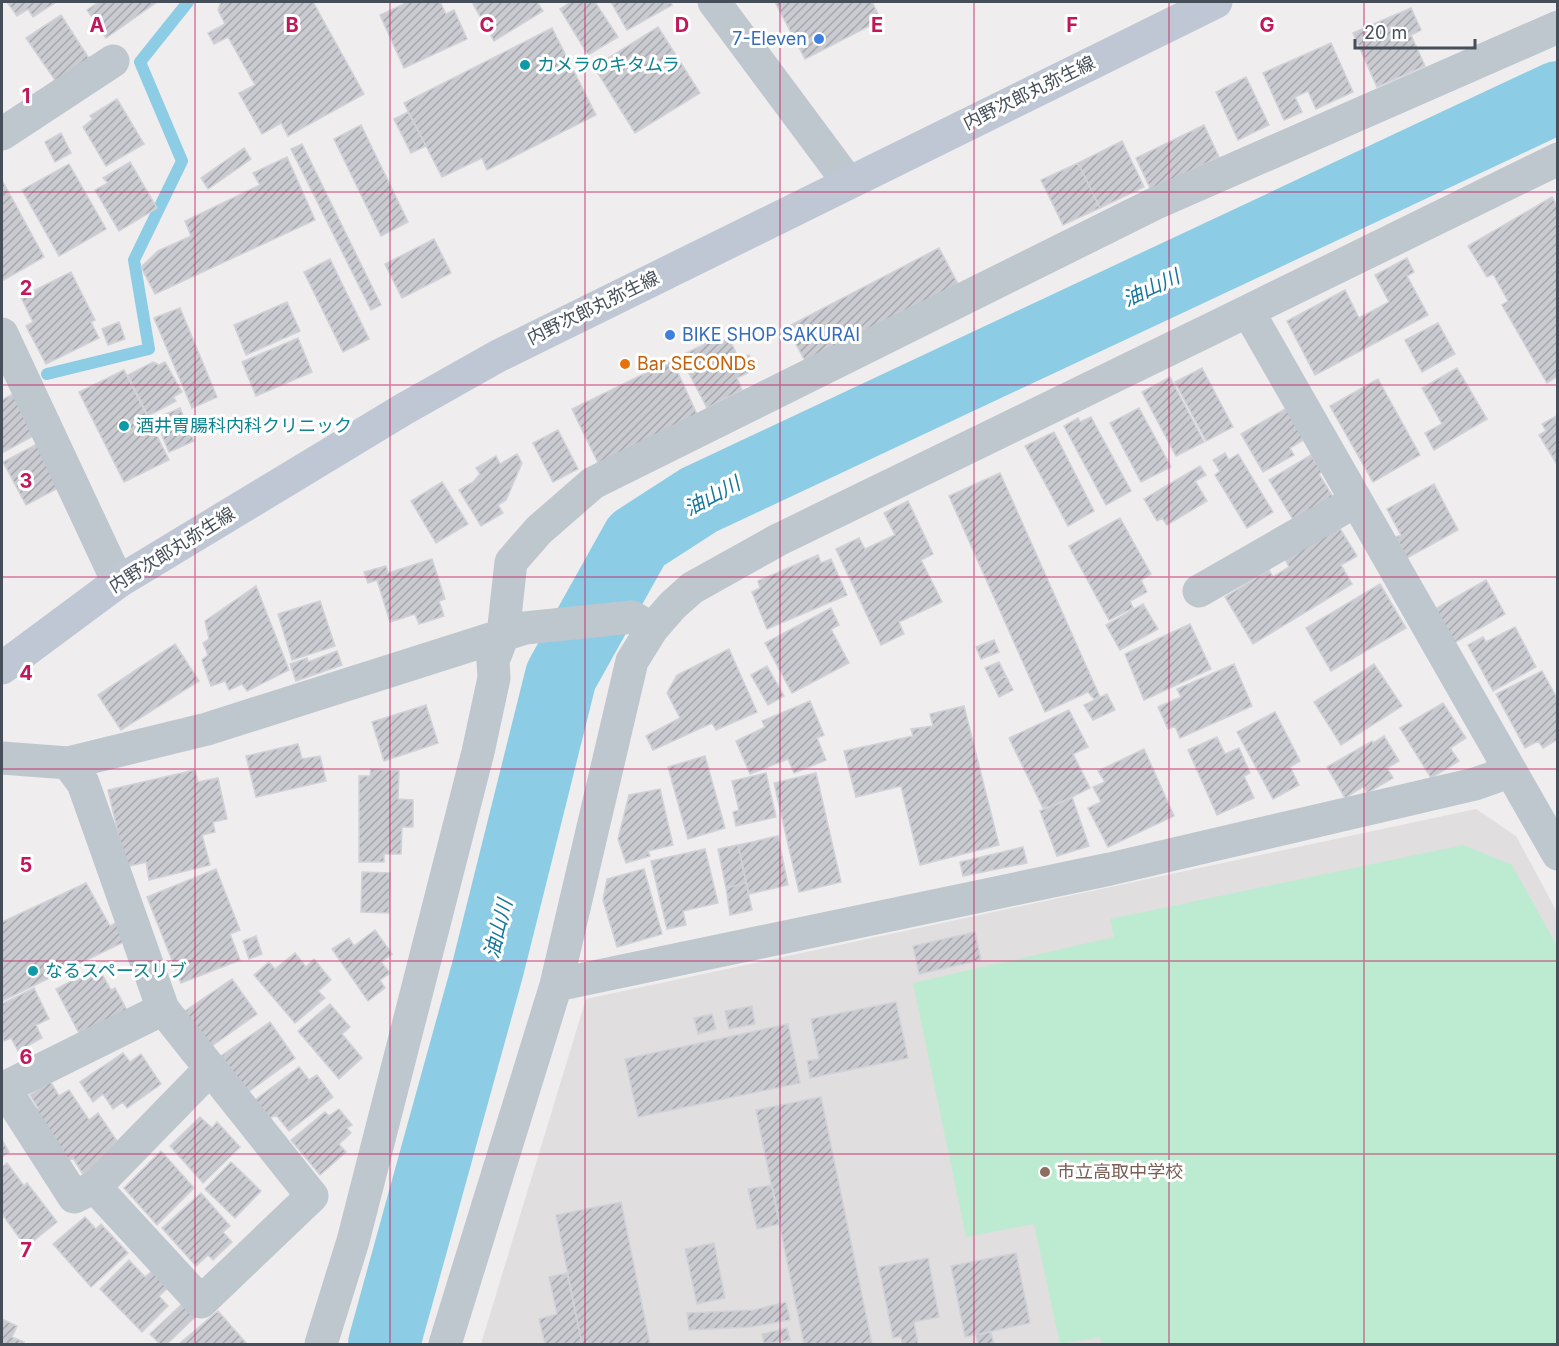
<svg xmlns="http://www.w3.org/2000/svg" width="1559" height="1346" font-family="Inter,'Noto Sans JP',sans-serif">
<defs>
<pattern id="building-hatch" width="6" height="6" patternUnits="userSpaceOnUse" patternTransform="scale(1.5)"><rect width="6" height="6" fill="#cacbd1"/><path d="M-1 1l2-2M0 6l6-6M5 7l2-2" fill="none" stroke="#a6a7ad"/></pattern>
</defs>
<rect width="100%" height="100%" fill="#efeded"/>
<!-- education -->
<path fill="#e0dede" d="M1476,809L1516,836L1557,912V1344H481L586,999Z"/>
<!-- pitch -->
<path fill="#bdebd2" d="M1463,845L1512,865L1557,946V1344H1102L1100,1337L1060,1344L1034,1224L966,1237L913,983L1114,937L1110,919Z"/>
<g fill="none" stroke-linecap="round" stroke-linejoin="round">
<!-- stream -->
<path stroke="#8ccde5" stroke-width="12" d="M47,374L149,349L134,260L182,161L140,62L188,2"/>
<!-- river -->
<path stroke="#8ccde5" stroke-width="72" d="M384,1344L488,968L561,676L637,540L699,500L1558,97"/>
</g>
<!-- building -->
<path fill="url(#building-hatch)" stroke="#d1d2d8" stroke-width="1.5" d="M7,2H56L33,17L28,9L17,16Z
M99,2H157L106,38L87,10Z
M221,2H313L364,94L288,136L281,123L262,134L239,93L255,85L228,37L214,44L208,33L225,24L218,10Z
M408,2H440L446,14L454,10L467,39L404,68L380,15Z
M477,2H537L543,11L494,41L473,4Z
M571,2H595L618,37L588,55L560,9Z
M611,2H670L672,5L627,30Z
M775,2H872L881,20L805,59Z
M1411,8L1421,30L1411,35L1425,66L1377,87L1353,33Z
M61,15L92,63L59,86L26,38Z
M658,27L700,93L635,133L594,67Z
M552,28L596,115L487,170L482,158L442,177L404,103Z
M1331,43L1353,92L1316,109L1308,91L1295,97L1302,112L1284,120L1263,73Z
M1246,77L1269,125L1238,140L1216,92Z
M117,99L144,144L106,166L83,127L93,119L90,116Z
M408,112L426,146L411,153L394,119Z
M361,125L408,222L381,236L334,139Z
M1204,125L1219,157L1151,190L1136,158Z
M61,133L71,153L55,162L45,142Z
M1122,141L1144,187L1100,208L1078,163Z
M302,144L381,305L371,310L291,149Z
M244,148L251,159L208,189L201,178Z
M287,157L315,220L155,294L141,267L158,251L191,236L185,221L260,185L253,173Z
M130,162L157,208L119,231L95,190L108,183L103,178Z
M1078,163L1100,208L1063,225L1041,180Z
M69,164L106,229L59,256L22,190Z
M2,180L44,257L2,281Z
M1552,197L1558,207V376L1547,383L1502,305L1508,301L1493,274L1487,277L1468,246Z
M434,239L451,273L402,298L385,264Z
M939,248L958,284L806,363L787,327Z
M1407,258L1414,272L1407,276L1428,315L1315,375L1287,321L1345,290L1359,318L1389,302L1375,275Z
M330,259L369,339L343,352L304,272Z
M71,272L95,320L91,322L99,338L46,364L26,326L33,322L21,297Z
M287,302L300,331L246,355L234,325Z
M180,308L217,397L192,408L154,318Z
M119,322L125,339L108,345L102,329Z
M1438,323L1455,354L1422,372L1405,340Z
M298,338L312,372L256,396L242,362Z
M729,338L739,359L749,355L756,369L737,378L742,390L707,408L680,356L711,341L714,345Z
M672,360L701,423L601,469L572,409Z
M153,362L159,365L165,362L182,392L173,397L176,401L148,416L128,375Z
M1202,368L1233,427L1206,441L1175,382Z
M1457,368L1487,419L1434,450L1425,433L1442,424L1422,388Z
M124,370L169,460L124,482L79,392Z
M1170,377L1204,442L1176,456L1142,392Z
M1378,379L1420,455L1373,482L1330,406Z
M15,393L37,434L2,453V400Z
M180,408L194,441L169,452L155,419Z
M1139,408L1171,467L1141,482L1110,423Z
M1287,408L1305,439L1290,448L1294,455L1263,472L1241,434Z
M1558,415V466L1539,435L1546,431L1542,424Z
M1091,417L1131,491L1106,505L1064,426L1078,418L1080,422Z
M558,430L578,469L553,482L533,443Z
M1054,432L1094,511L1068,526L1025,446Z
M37,444L60,487L26,505L3,462Z
M1225,453L1229,460L1238,454L1273,512L1247,528L1215,475L1220,471L1213,460Z
M517,454L522,463L506,500L498,505L503,513L481,526L459,490L473,482L480,474L476,468L496,456L500,464Z
M1311,455L1322,472L1319,474L1333,497L1294,521L1269,480Z
M1200,466L1206,475L1195,481L1207,501L1167,525L1162,518L1157,521L1144,499Z
M1000,473L1100,697L1094,699L1088,692L1045,712L949,496Z
M442,482L468,524L436,543L411,501Z
M1434,484L1458,530L1407,558L1396,537L1401,535L1387,509Z
M908,501L933,554L921,560L942,602L899,622L904,634L881,645L836,549L859,538L865,549L895,535L884,513Z
M1120,518L1151,574L1141,580L1147,592L1130,601L1133,608L1109,620L1069,546Z
M1339,527L1357,556L1341,565L1352,584L1253,644L1225,597L1269,570L1273,577L1289,567L1285,559Z
M818,555L821,563L831,559L847,595L767,629L752,592L760,588L758,581Z
M432,559L445,599L439,601L444,616L419,624L415,614L390,622L377,580L368,583L364,572L386,566L388,573Z
M1486,580L1505,614L1454,643L1435,609Z
M1380,584L1406,628L1331,671L1306,628Z
M256,586L289,670L247,691L242,684L229,690L225,681L211,686L202,660L208,655L203,643L209,639L205,621Z
M320,601L335,646L292,660L278,614Z
M1143,604L1158,629L1120,650L1106,625Z
M831,608L839,625L831,629L849,663L792,693L765,643Z
M1190,624L1211,669L1144,700L1125,654Z
M1515,627L1536,667L1493,691L1468,645L1483,637L1486,642Z
M994,640L999,652L981,659L976,647Z
M175,644L199,681L121,730L98,695Z
M729,649L757,712L716,730L712,723L653,750L646,736L680,718L667,693L677,675Z
M337,651L342,665L296,681L290,664L307,658L308,662Z
M999,662L1006,676L992,682L985,668Z
M1234,664L1252,706L1180,738L1175,726L1168,729L1158,707L1181,697L1177,689Z
M1374,664L1402,706L1341,745L1314,702Z
M767,666L784,696L768,705L751,675Z
M1542,671L1558,700V739L1543,748L1538,741L1525,748L1496,694Z
M1006,676L1013,690L999,697L992,682Z
M1107,694L1115,710L1093,720L1084,705Z
M810,701L824,735L817,738L826,760L794,773L788,759L750,774L736,741L765,727L762,721Z
M1443,703L1466,738L1450,748L1459,761L1431,778L1400,728Z
M426,705L438,743L384,761L372,722Z
M964,706L999,845L920,865L901,786L856,797L844,751L913,736L911,729L933,726L930,714Z
M1069,710L1088,747L1073,754L1090,788L1056,805L1043,808L1009,738Z
M1275,712L1300,761L1290,767L1299,785L1273,799L1237,732Z
M1384,736L1399,761L1387,768L1393,778L1367,793L1364,786L1345,798L1327,767L1372,741L1373,743Z
M1217,737L1225,754L1239,748L1250,773L1244,776L1254,798L1217,815L1188,750Z
M298,744L302,759L320,756L326,781L256,797L246,756Z
M1144,749L1174,816L1108,847L1088,808L1101,802L1093,787L1105,782L1098,771Z
M705,756L725,828L688,839L668,767Z
M371,769L399,771L398,799L413,800V827H402L401,854H384V862H359V776H370Z
M195,770L198,782L218,778L227,819L213,822L215,832L202,835L210,865L149,880L146,862L126,867L108,790Z
M766,773L776,817L736,826L733,812L739,810L732,781Z
M816,773L841,882L799,892L774,783Z
M660,789L673,845L648,851L650,856L626,863L618,839L629,795Z
M1072,797L1089,846L1057,856L1040,811Z
M778,836L788,885L749,894L738,845Z
M738,845L746,883L726,888L718,849Z
M1023,847L1027,863L963,876L960,862Z
M705,849L718,903L683,911L686,925L667,929L651,861Z
M216,869L240,930L230,934L240,960L181,983L147,897Z
M644,869L662,934L617,947L603,900L607,879Z
M362,872L390,873L389,913L361,912Z
M86,883L110,926L117,922L126,941L2,1001V922Z
M746,883L752,910L730,915L726,888Z
M375,930L392,954L381,962L390,973L380,980L385,988L368,1001L332,949L349,938L354,946Z
M975,932L981,960L919,974L913,946Z
M256,936L262,954L249,959L243,941Z
M295,953L306,967L314,959L331,980L318,991L325,998L295,1023L254,975L269,962L275,969Z
M98,967L111,990L115,988L129,1014L82,1039L56,989Z
M232,979L257,1014L209,1048L185,1011Z
M34,988L49,1019L36,1025L42,1038L18,1051L11,1038L4,1041L2,1036V1004Z
M896,1002L908,1058L810,1078L807,1061L819,1059L811,1019Z
M330,1004L350,1027L342,1034L362,1058L339,1079L298,1031Z
M752,1006L755,1024L729,1029L725,1011Z
M712,1014L716,1029L698,1034L694,1018Z
M270,1022L295,1058L248,1092L221,1056Z
M788,1024L800,1083L638,1117L625,1059Z
M123,1053L130,1062L141,1054L161,1084L127,1108L123,1102L113,1109L103,1094L93,1102L80,1082Z
M299,1067L309,1080L317,1075L333,1097L289,1131L276,1115L270,1118L255,1100Z
M50,1081L59,1096L69,1090L89,1120L98,1113L117,1141L84,1176L73,1158L66,1162L34,1111L38,1108L30,1095Z
M821,1097L872,1344H804L756,1110Z
M339,1109L352,1125L347,1128L351,1133L339,1144L346,1152L320,1175L291,1140L325,1112L329,1116Z
M200,1117L212,1128L217,1122L240,1147L203,1183L170,1146Z
M2,1140L9,1152L2,1157Z
M161,1151L194,1188L157,1225L124,1188Z
M231,1162L261,1191L235,1218L205,1189Z
M7,1163L24,1186L27,1183L57,1222L26,1247L2,1214V1167Z
M772,1185L780,1224L757,1229L748,1189Z
M201,1193L230,1226L223,1232L232,1242L213,1260L208,1255L196,1266L162,1228Z
M621,1202L650,1344H582L556,1215Z
M85,1217L96,1229L101,1224L128,1253L91,1287L53,1244Z
M714,1243L725,1298L697,1304L685,1249Z
M1016,1253L1030,1323L965,1337L951,1266Z
M928,1258L939,1317L914,1322L918,1344H902L901,1336L893,1338L879,1267Z
M129,1260L145,1277L152,1271L169,1287L159,1296L168,1306L142,1332L100,1289Z
M567,1273L582,1344H545L539,1319L557,1314L549,1277Z
M786,1302L790,1320L750,1327L689,1330L687,1313L754,1310Z
M182,1304L195,1317L167,1344H160L150,1334Z
M218,1311L247,1344H179Z
M2,1319L17,1326L12,1337L24,1342L23,1344H2Z
M787,1328L790,1340L764,1344L762,1334Z
M991,1332L994,1344H978L976,1335Z"/>
<g fill="none" stroke-linecap="round" stroke-linejoin="round">
<!-- minor -->
<path stroke="#bec6ce" stroke-width="33" d="M714,2L848,182
M2,134L113,61
M1248,311L1558,159
M2,334L118,582
M1199,591L1356,501
M2,758L68,763L207,729L525,628L632,617L652,629
M68,763L83,783L163,1009L312,1196L201,1302L95,1187
M556,985L1110,869L1475,784L1509,772
M163,1009L4,1088L74,1197L95,1187L211,1068
M321,1344L353,1241L478,752L494,678L493,661L503,635L511,562L539,530L593,483L1154,204L1558,27
M445,1344L556,985L632,661L652,629L672,606L692,588L778,540L1248,311L1558,854"/>
<!-- secondary -->
<path stroke="#bec7d3" stroke-width="33" d="M2,668L118,582L404,409L498,356L1216,2"/>
</g>
<!-- grid -->
<path fill="none" stroke="#c2185b" stroke-width="1.5" stroke-opacity="0.55" d="M195,2V1344M390,2V1344M585,2V1344M780,2V1344M974,2V1344M1169,2V1344M1364,2V1344M2,192H1558M2,385H1558M2,577H1558M2,769H1558M2,961H1558M2,1154H1558"/>
<!-- markers -->
<g fill="#3f7fe0" stroke="#fff" stroke-width="2">
<circle cx="819" cy="39" r="6"/>
<circle cx="670" cy="335" r="6"/>
</g>
<g fill="#0f9aa8" stroke="#fff" stroke-width="2">
<circle cx="525" cy="65" r="6"/>
<circle cx="124" cy="426" r="6"/>
<circle cx="33" cy="971" r="6"/>
</g>
<circle fill="#e8710a" stroke="#fff" stroke-width="2" cx="625" cy="364" r="6"/>
<circle fill="#8d6e63" stroke="#fff" stroke-width="2" cx="1045" cy="1172" r="6"/>
<g text-anchor="middle" stroke-width="6" stroke-linejoin="round" paint-order="stroke">
<!-- shop labels -->
<g font-size="18" fill="#366cbe" stroke="#fff" text-anchor="end">
<text x="807" y="45">7-Eleven</text>
<text x="682" y="341" text-anchor="start">BIKE SHOP SAKURAI</text>
</g>
<!-- culture labels -->
<g font-size="18" fill="#0d838f" stroke="#fff" text-anchor="start">
<text x="537" y="71">カメラのキタムラ</text>
<text x="136" y="432">酒井胃腸科内科クリニック</text>
<text x="45" y="977">なるスペースリブ</text>
</g>
<!-- street labels -->
<g font-size="18" fill="#464f59" stroke="#fff">
<text transform="translate(1029 93) rotate(-26)" y="6">内野次郎丸弥生線</text>
<text transform="translate(593 308) rotate(-26)" y="6">内野次郎丸弥生線</text>
<text transform="translate(172 550) rotate(-32)" y="6">内野次郎丸弥生線</text>
</g>
<!-- food labels -->
<g font-size="18" fill="#c56008" stroke="#fff" text-anchor="start">
<text x="637" y="370">Bar SECONDs</text>
</g>
<!-- education labels -->
<g font-size="18" fill="#785e54" stroke="#fff" text-anchor="start">
<text x="1057" y="1178">市立高取中学校</text>
</g>
<!-- water labels -->
<g font-size="20" font-style="italic" fill="#15779d" stroke="#fff">
<text transform="translate(1151 288) rotate(-25)" y="7">油山川</text>
<text transform="translate(712 496) rotate(-28)" y="7">油山川</text>
<text transform="translate(498 929) rotate(-76)" y="7">油山川</text>
</g>
</g>
<g font-size="20" text-anchor="middle" font-weight="bold" fill="#c2185b" stroke="#fff" stroke-width="6" stroke-linejoin="round" paint-order="stroke">
<text x="97" y="32">A</text>
<text x="292" y="32">B</text>
<text x="487" y="32">C</text>
<text x="682" y="32">D</text>
<text x="877" y="32">E</text>
<text x="1072" y="32">F</text>
<text x="1267" y="32">G</text>
<text x="26" y="103">1</text>
<text x="26" y="295">2</text>
<text x="26" y="488">3</text>
<text x="26" y="680">4</text>
<text x="26" y="872">5</text>
<text x="26" y="1064">6</text>
<text x="26" y="1257">7</text>
</g>
<!-- border -->
<rect width="1559" height="1346" fill="none" stroke="#464f59" stroke-width="6"/>
<!-- scale -->
<path d="M1355 39v9h120v-9" fill="none" stroke="#464f59" stroke-width="3"/>
<text x="1364" y="39" font-size="18" fill="#464f59" stroke="#ffffff" stroke-width="4.5" paint-order="stroke">20 m</text>
</svg>
